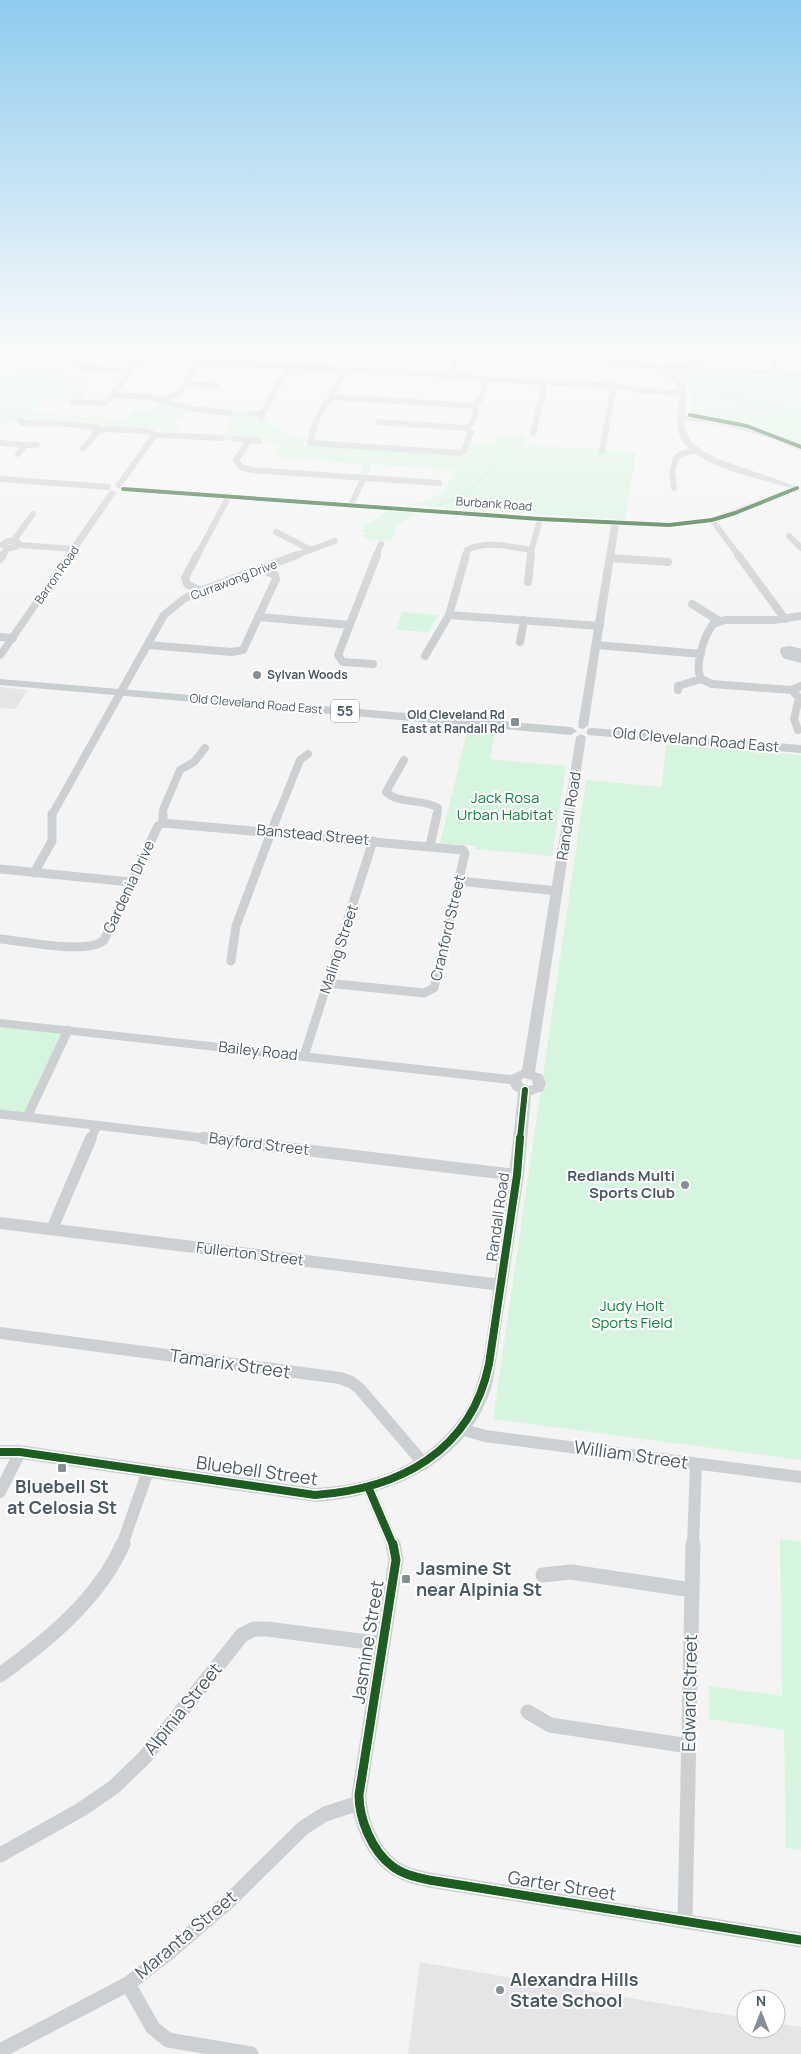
<svg xmlns="http://www.w3.org/2000/svg" width="801" height="2054" font-family="Manrope,sans-serif">
<rect width="100%" height="100%" fill="#f4f4f4"/>
<!-- education -->
<path fill="#e5e5e7" d="M0,687L28,690L15,709L0,708Z
M420,1962L746,2018V2029H776V2023L801,2027V2054H408Z"/>
<!-- green -->
<path fill="#d6f5df" d="M36,349H58L41,369L72,370L64,379L93,381L83,393L82,399L72,398L64,402L42,400L32,413L127,419L134,410L150,411L157,402L190,412L175,422L180,433L129,427L21,419L3,424L0,428V380L20,367Z
M598,349H758L768,351L764,369L664,363L665,353L624,351L622,361L596,359Z
M783,355L801,359V370L783,369Z
M682,370L801,377V445C766,428 730,417 691,415V386L675,372Z
M234,410L251,411L248,416L266,419L283,432L304,439L302,445L368,449L367,451L370,449L467,456L471,443H494L496,437L522,434L527,436L525,445L636,452L625,520L412,505L443,494C446,485 452,480 455,470L372,464L367,475H360L364,464L273,457L279,446L262,440L235,438L233,441L221,440L230,426L225,425Z
M386,511L418,513L397,525L392,539C384,543 370,540 362,536L366,534L361,530L365,528L361,526L374,521Z
M402,612L439,615L428,632L396,630Z
M468,728L496,730L490,759L566,766L552,856L475,849V846L440,843Z
M666,744L801,755V1460L493,1419L586,780L662,787Z
M0,1023L68,1030L27,1117L0,1114Z
M780,1539L801,1542V1850L786,1848L784,1730L709,1719V1686L782,1696Z"/>
<g fill="none" stroke-linecap="round" stroke-linejoin="round">
<!-- stream -->
<path stroke="#a8eff6" stroke-width="1" d="M676,349L683,359L697,365
M697,369L699,378L728,396L773,408L801,410
M437,506C475,493 487,474 510,444"/>
<!-- minor-far4 -->
<path stroke="#cdd0d2" stroke-width="6" d="M88,349L83,355L78,357L80,359L77,367L131,371
M774,349V372
M0,355L78,357
M200,362L454,375L483,379L614,386L644,391L684,393
M346,371L332,392L333,397C320,407 313,427 310,443L460,453L464,451L471,432L466,428C473,423 477,415 475,406L483,394L485,380
M451,375L458,353
M186,384L216,386
M114,395L148,397L192,409L230,413
M333,397L475,406
M164,400L179,393L208,349
M73,402L105,403L142,358
M250,413L263,414
M681,417C724,420 762,430 801,448
M261,418L274,392L290,367
M20,420L22,423L70,424L97,428L98,431
M379,422L466,428
M533,434L545,382
M235,439L259,441
M249,440L236,460L241,467L252,470L439,483
M0,443L25,445
M83,449L98,431L106,429L145,431L158,435L222,438
M602,451L614,386
M18,454L25,445H37
M0,479L108,487
M119,485L154,436L158,435
M674,488L672,472L676,458L681,454L696,450
M351,505L363,479
M712,520L739,556
M276,532L311,550
M789,536L801,548
M14,540L33,514
M7,541H16L20,544C14,549 8,549 2,545Z
M20,545L75,549
M2,556L8,548
M197,556L229,496
M294,556L335,541
M376,556L381,544
M465,556L467,550C486,540 511,547 531,550
M530,556L540,519"/>
<!-- minor-far3 -->
<path stroke="#cdd0d2" stroke-width="8" d="M197,555L185,578L187,584L200,591
M738,555L785,619
M611,558L668,562
M0,559L3,555
M528,582L531,555
M692,604L719,621
M449,615L600,626
M259,617L350,625
M0,637L13,638
M520,642L524,620
M148,645L232,652L243,650L276,579L275,575L262,569
M597,645L701,654
M801,653L790,650L784,651L786,655L801,659
M425,656L449,615L466,555
M373,664L343,662L338,655L377,555
M701,679C694,664 704,637 713,624L725,620H774L801,616
M701,679L712,684L792,690L801,686
M678,690V686L701,679
M792,690L799,698L794,719L798,730
M404,760L386,792C400,805 422,798 438,808L437,815
M52,815L164,615L185,598L200,591L297,555
M163,815V810L180,770L194,762L205,748
M278,815L300,760L308,754"/>
<!-- minor-far2 -->
<path stroke="#cdd0d2" stroke-width="9" d="M163,823L463,850L465,853L434,988L424,993L327,983
M430,846L437,814
M0,869L130,882
M34,873L52,841V814
M459,881L558,891
M0,939C22,941 89,955 104,940L158,826L163,823V814
M231,961L236,926L278,814
M304,1056L373,841
M0,1114L213,1139
M27,1117L68,1030
M91,1139L97,1125"/>
<!-- minor-far1 -->
<path stroke="#cdd0d2" stroke-width="12" d="M203,1138L517,1175
M0,1223L501,1285
M52,1229L91,1138
M0,1333L340,1378L351,1382L359,1388L424,1464
M461,1429L485,1436L801,1477
M369,1489L393,1545
M0,1492L20,1452
M122,1545L148,1471
M693,1545L696,1464"/>
<!-- minor -->
<path stroke="#cdd0d2" stroke-width="15" d="M393,1544L396,1560L359,1795C359,1819 372,1851 392,1866C402,1874 416,1877 429,1880L801,1940
M543,1575L571,1572L692,1590
M0,1675C48,1640 98,1600 123,1544
M528,1712L550,1725L689,1746
M0,1855L82,1809L114,1787L145,1757L242,1635L254,1629H267L383,1644
M685,1921L693,1544
M128,1984L153,2028L168,2040L251,2054
M0,2051L128,1984L167,1954L229,1901L303,1828L325,1814L359,1803"/>
<!-- tertiary -->
<path fill="#cdd0d2" fill-rule="evenodd" d="M381,349H423L609,360L658,366L685,365L801,372V376L669,370L687,387L684,427L691,442L703,451L718,459L801,488L738,515L712,522L669,527L619,525L588,726L583,729L579,728L578,726L611,525L540,521L123,491L119,489L123,487L540,517L669,523L711,518L790,488C760,478 685,466 678,430C675,416 681,402 679,388L661,370L609,364L384,351Z
M110,490L117,492L3,658L0,659V649Z
M581,734L586,737L535,1072L542,1074L546,1083L543,1091L531,1095L524,1175L493,1381C472,1462 391,1497 315,1502L20,1459H0V1445H20L315,1488C366,1485 412,1471 448,1433C457,1422 468,1409 473,1395C487,1360 489,1314 495,1276C504,1215 512,1154 518,1092L513,1090L510,1084L0,1027V1019L511,1075L522,1070L576,737ZM524,1078L532,1080L533,1085L529,1086L523,1084L521,1080Z"/>
<!-- primary -->
<path fill="#c9ced1" fill-rule="evenodd" d="M0,679L571,727L577,731L571,735L0,685Z
M592,728L801,745V753L588,735L586,732L588,729Z"/>
<defs>
<path id="cycleway-far3" d="M690,415L747,426L801,447
M123,489L540,519L669,525L712,520L735,513L797,488"/>
<path id="cycleway-far2" d="M520,1139L525,1090"/>
<path id="cycleway-far1" d="M0,1452H20L315,1495C399,1489 471,1452 489,1364L517,1175L520,1138
M369,1489L393,1545"/>
<path id="cycleway" d="M393,1544L396,1560L359,1795C359,1819 372,1851 392,1866C402,1874 416,1877 429,1880L801,1940"/>
</defs>
<!-- cycleway-far3 casing -->
<use href="#cycleway-far3" stroke="#fff" stroke-width="5.5"/>
<!-- cycleway-far2 casing -->
<use href="#cycleway-far2" stroke="#fff" stroke-width="9"/>
<!-- cycleway-far1 casing -->
<use href="#cycleway-far1" stroke="#fff" stroke-width="11"/>
<!-- cycleway casing -->
<use href="#cycleway" stroke="#fff" stroke-width="12"/>
<!-- cycleway-far3 -->
<use href="#cycleway-far3" stroke="#1b5e20" stroke-width="4"/>
<!-- cycleway-far2 -->
<use href="#cycleway-far2" stroke="#1b5e20" stroke-width="6"/>
<!-- cycleway-far1 -->
<use href="#cycleway-far1" stroke="#1b5e20" stroke-width="8"/>
<!-- cycleway -->
<use href="#cycleway" stroke="#1b5e20" stroke-width="9"/>
</g>
<!-- sky -->
<linearGradient id="sky" x2="0" y2="1"><stop stop-color="#8eccee"/><stop offset="0.55" stop-color="#fafafa"/><stop offset="1" stop-color="#fafafa" stop-opacity="0"/></linearGradient>
<rect width="801" height="637" fill="url(#sky)"/>
<!-- markers -->
<g fill="#848f96" stroke="#fff" stroke-width="2">
<circle cx="257" cy="675" r="5"/>
<rect x="510" y="717" width="10" height="10" rx="2.5"/>
<circle cx="685" cy="1185" r="5"/>
<rect x="57" y="1463" width="10" height="10" rx="2.5"/>
<rect x="401" y="1574" width="10" height="10" rx="2.5"/>
<circle cx="500" cy="1990" r="5"/>
</g>
<g text-anchor="middle" stroke-width="4" stroke-linejoin="round" paint-order="stroke">
<!-- far-street labels -->
<g font-size="12" fill="#485963" stroke="#fff">
<text transform="translate(494 504) rotate(4)" y="4">Burbank Road</text>
<text transform="translate(57 575) rotate(-55)" y="4">Barron Road</text>
<text transform="translate(234 580) rotate(-21)" y="4">Currawong Drive</text>
<text transform="translate(256 704) rotate(5)" y="4">Old Cleveland Road East</text>
</g>
<!-- far-poi labels -->
<g font-size="12" font-weight="bold" fill="#485963" stroke="#fff" text-anchor="start">
<text x="267" y="679">Sylvan Woods</text>
<text x="505" y="719" text-anchor="end">Old Cleveland Rd<tspan x="505" dy="14">East at Randall Rd</tspan></text>
</g>
<!-- shield labels -->
<rect fill="#fff" stroke="#7f8b92" stroke-width="1" x="331" y="699.5" width="28" height="23" rx="4"/>
<g font-size="14" font-weight="bold" fill="#485963">
<text x="345" y="716">55</text>
</g>
<!-- street labels -->
<g font-size="15" fill="#485963" stroke="#fff">
<text transform="translate(696 740) rotate(5)" y="5">Old Cleveland Road East</text>
<text transform="translate(569 816) rotate(-81)" y="5">Randall Road</text>
<text transform="translate(313 835) rotate(5)" y="5">Banstead Street</text>
<text transform="translate(129 887) rotate(-65)" y="5">Gardenia Drive</text>
<text transform="translate(448 928) rotate(-77)" y="5">Cranford Street</text>
<text transform="translate(339 949) rotate(-72)" y="5">Maling Street</text>
<text transform="translate(258 1051) rotate(6)" y="5">Bailey Road</text>
<text transform="translate(259 1144) rotate(7)" y="5">Bayford Street</text>
<text transform="translate(498 1217) rotate(-82)" y="5">Randall Road</text>
<text transform="translate(250 1254) rotate(7)" y="5">Fullerton Street</text>
</g>
<!-- park labels -->
<g font-size="15" fill="#0d833a" stroke="#fff">
<text x="505" y="803">Jack Rosa<tspan x="505" dy="17">Urban Habitat</tspan></text>
<text x="632" y="1311">Judy Holt<tspan x="632" dy="17">Sports Field</tspan></text>
</g>
<!-- poi labels -->
<g font-size="15" font-weight="bold" fill="#485963" stroke="#fff" text-anchor="end">
<text x="675" y="1181">Redlands Multi<tspan x="675" dy="17">Sports Club</tspan></text>
</g>
<!-- near-street labels -->
<g font-size="18" fill="#485963" stroke="#fff">
<text transform="translate(230 1364) rotate(8)" y="6">Tamarix Street</text>
<text transform="translate(631 1455) rotate(8)" y="6">William Street</text>
<text transform="translate(257 1471) rotate(8)" y="6">Bluebell Street</text>
<text transform="translate(368 1642) rotate(-81)" y="6">Jasmine Street</text>
<text transform="translate(690 1693) rotate(-89)" y="6">Edward Street</text>
<text transform="translate(183 1709) rotate(-51)" y="6">Alpinia Street</text>
<text transform="translate(562 1886) rotate(9)" y="6">Garter Street</text>
<text transform="translate(186 1935) rotate(-40)" y="6">Maranta Street</text>
</g>
<!-- near-poi labels -->
<g font-size="18" font-weight="bold" fill="#485963" stroke="#fff" text-anchor="start">
<text x="62" y="1493" text-anchor="middle">Bluebell St<tspan x="62" dy="21">at Celosia St</tspan></text>
<text x="416" y="1575">Jasmine St<tspan x="416" dy="21">near Alpinia St</tspan></text>
<text x="510" y="1986">Alexandra Hills<tspan x="510" dy="21">State School</tspan></text>
</g>
</g>
<!-- north arrow -->
<g transform="translate(761 2014)"><circle r="24" fill="#ffffff" stroke="#b6bdc1"/>
<path d="M0-4L9 19L0 12L-9 19Z" fill="#848f96"/>
<text y="-8" font-size="14" font-weight="bold" text-anchor="middle" fill="#485963">N</text>
</g>
</svg>
